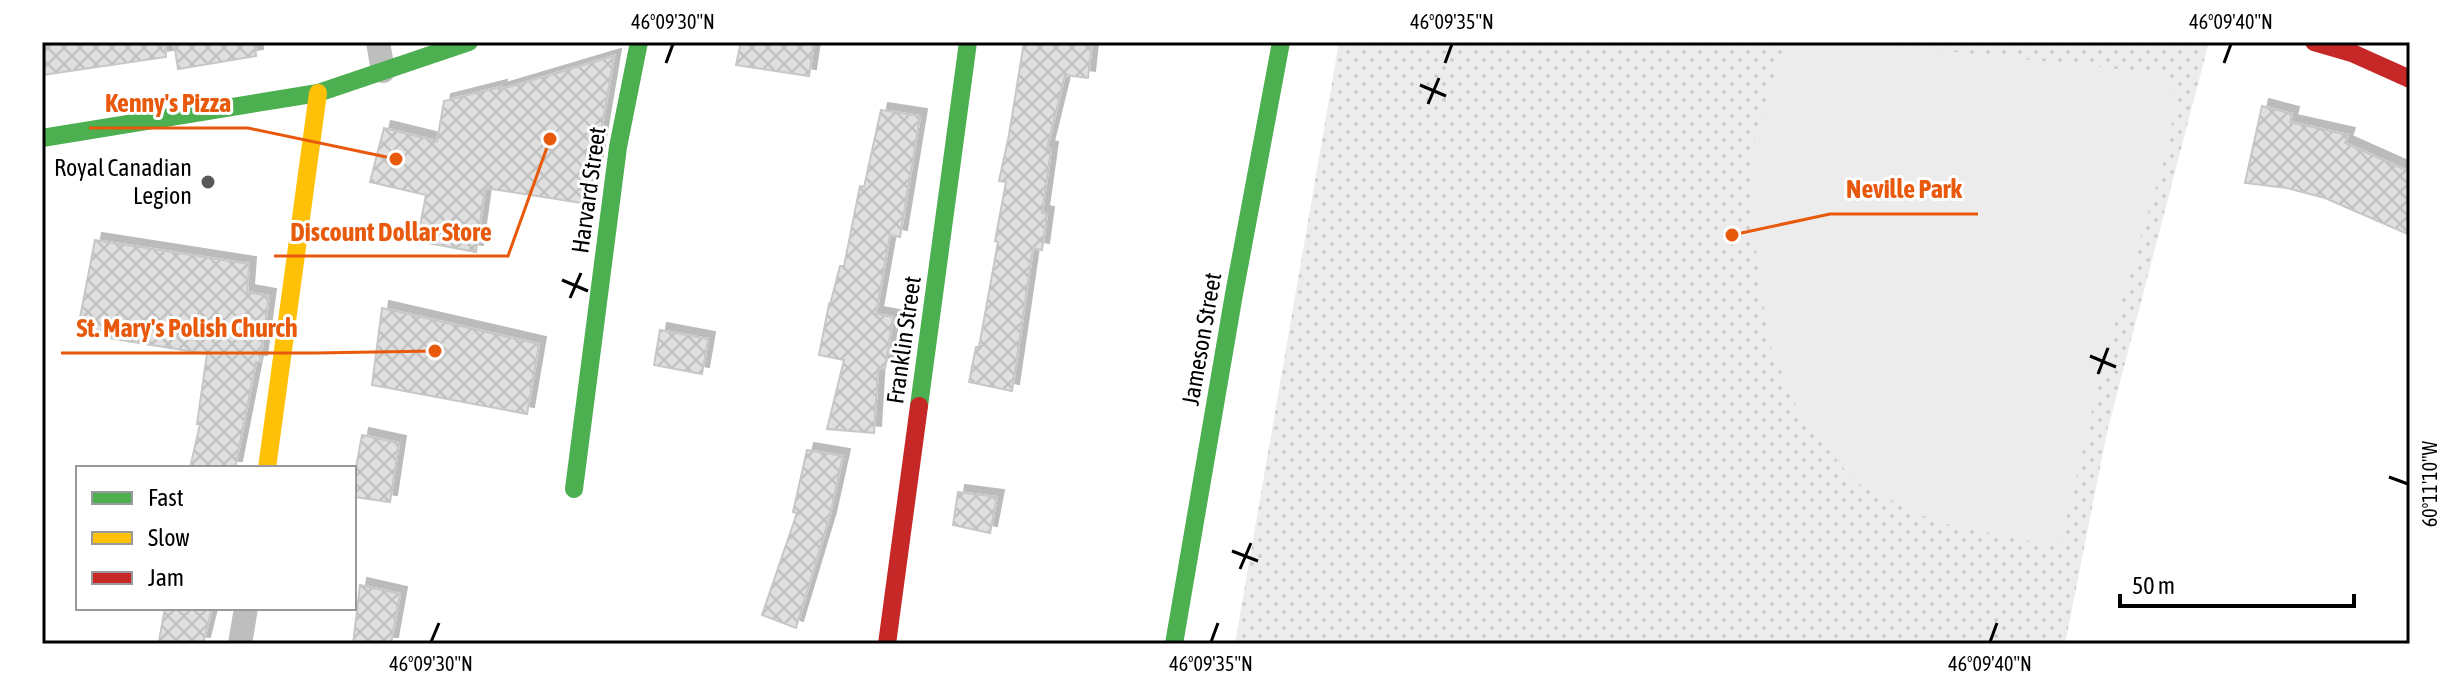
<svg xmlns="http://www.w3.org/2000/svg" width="2452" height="686" font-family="'Asap Condensed',sans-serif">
<defs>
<pattern id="grass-dots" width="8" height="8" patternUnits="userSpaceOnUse" patternTransform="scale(2)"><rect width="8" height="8" fill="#ececec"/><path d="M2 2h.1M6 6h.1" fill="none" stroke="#c9c9c9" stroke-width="1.8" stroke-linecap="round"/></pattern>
<pattern id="building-cross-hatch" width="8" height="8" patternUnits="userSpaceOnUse" patternTransform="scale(2)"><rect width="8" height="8" fill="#dfdfdf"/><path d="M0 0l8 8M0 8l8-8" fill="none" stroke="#bebebe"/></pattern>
<filter id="shadow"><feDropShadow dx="7" dy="-7" stdDeviation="0" flood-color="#0004"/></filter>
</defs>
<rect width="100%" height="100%" fill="#fff"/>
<!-- grass -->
<path fill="url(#grass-dots)" d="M1339,42H2209L2108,428L2065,644H1235Z"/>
<!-- garden -->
<path fill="#ececec" d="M1785,42H1859L2166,74L2177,99L2164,160L2103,363L2060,547L1936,522L1855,482L1800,415L1769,343L1754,236L1752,149Z"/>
<!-- building -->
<path fill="url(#building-cross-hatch)" stroke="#c7c7c7" stroke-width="2" filter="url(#shadow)" d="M42,42H165L166,57L42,75Z
M174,42H255L256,56L178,69Z
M741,42H814L809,76L736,65Z
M1024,42H1092L1088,78L1065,75L1047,148L1051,149L1042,213L1047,214L1042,250L1033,248L1012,391L969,382L976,347H979L998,242L995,241L1006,182L999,181L1009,135Z
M614,56L589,204L485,188L476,252L417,241L426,195L370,182L384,128L437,141L444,101L500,87L499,90Z
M2262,106L2292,114L2290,122L2348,135L2345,143L2410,172V235L2325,198L2287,188L2245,183Z
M881,110L920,116L900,237L890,235L876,314L893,317L885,369L878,368L874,433L827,429L844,360L819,355L829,304L830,305L840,266H844L860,186L864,187Z
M95,240L249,264L247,292L269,296L260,362H256L235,468H190L200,424H197L207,354L77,333Z
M382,308L539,344L527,414L372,385Z
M660,330L708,339L702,374L654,365Z
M362,435L399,443L390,502L354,497V479Z
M807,450L843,456L829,519L796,628L762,615L797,513L793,512Z
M958,492L997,497L990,533L953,525Z
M360,585L400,594L391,644H353Z
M165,608H212L203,644L159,641Z"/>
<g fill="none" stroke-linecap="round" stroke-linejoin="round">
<!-- street -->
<path stroke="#bebebe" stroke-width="24" d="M378,42L383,71
M240,644L246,608"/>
<!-- fast -->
<path stroke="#4caf50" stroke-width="18" d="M42,138L318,93L469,42
M919,406L968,42
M574,489L618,147L639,42
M1174,644L1234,294L1281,42"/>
<!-- slow -->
<path stroke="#ffc107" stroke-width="18" d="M267,468L318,93"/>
<!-- jam -->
<path stroke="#c62828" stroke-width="18" d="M2314,42L2352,53L2410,79
M887,644L919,406"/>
</g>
<!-- ticks -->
<path fill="none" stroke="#000" stroke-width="3" d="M666,63L673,44M1445,63L1452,44M2224,63L2231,44M1420,85L1446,96M1428,104L1439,78M562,280L588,291M570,298L581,273M2090,356L2116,367M2098,374L2108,348M2389,477L2408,484M1232,551L1258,561M1240,569L1251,543M431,642L439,623M1211,642L1218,623M1990,642L1997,623"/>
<!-- markers -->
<circle fill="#595959" stroke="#fff" stroke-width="3" cx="208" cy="182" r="8"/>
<g text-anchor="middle" stroke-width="6" stroke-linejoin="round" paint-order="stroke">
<!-- poi labels -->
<g font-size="24" fill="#000" stroke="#fff" text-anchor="end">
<text x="192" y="176">Royal Canadian<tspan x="192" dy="28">Legion</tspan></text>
</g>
<!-- street labels -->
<g font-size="24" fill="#000" stroke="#fff">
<text transform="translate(589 190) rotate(-82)" y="8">Harvard Street</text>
<text transform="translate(1202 339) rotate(-80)" y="8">Jameson Street</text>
<text transform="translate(904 340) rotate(-82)" y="8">Franklin Street</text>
</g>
</g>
<!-- callouts -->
<path fill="none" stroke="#e8590c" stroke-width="3" d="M396 159L248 128H89M1732 235L1830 214H1978M550 139L508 256H274M435 351L314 353H61"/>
<g fill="#e8590c" stroke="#fff" stroke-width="3">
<circle cx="396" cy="159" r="8"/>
<circle cx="1732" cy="235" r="8"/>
<circle cx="550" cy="139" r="8"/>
<circle cx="435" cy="351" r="8"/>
</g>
<g font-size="26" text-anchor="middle" font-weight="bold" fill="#e8590c" stroke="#fff" stroke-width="6" stroke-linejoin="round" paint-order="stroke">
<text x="168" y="112">Kenny's Pizza</text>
<text x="1904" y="198">Neville Park</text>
<text x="391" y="241">Discount Dollar Store</text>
<text x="187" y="337">St. Mary's Polish Church</text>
</g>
<!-- border -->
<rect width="2452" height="686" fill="none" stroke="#ffffff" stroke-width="88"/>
<!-- legend -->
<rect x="76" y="466" width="280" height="144" fill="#ffffff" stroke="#999999" stroke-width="2"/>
<rect x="92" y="492" width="40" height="12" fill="#4caf50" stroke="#999999" stroke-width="2"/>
<text x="148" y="506" font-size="24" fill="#000000">Fast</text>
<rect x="92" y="532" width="40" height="12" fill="#ffc107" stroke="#999999" stroke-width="2"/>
<text x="148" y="546" font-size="24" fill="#000000">Slow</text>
<rect x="92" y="572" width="40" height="12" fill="#c62828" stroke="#999999" stroke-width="2"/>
<text x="148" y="586" font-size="24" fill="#000000">Jam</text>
<!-- scale -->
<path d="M2120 594v12h234v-12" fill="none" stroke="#000000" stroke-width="4"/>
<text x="2132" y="594" font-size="24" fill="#000000" stroke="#ffffff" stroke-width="6" paint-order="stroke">50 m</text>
<rect x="44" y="44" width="2364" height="598" fill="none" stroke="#000" stroke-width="3"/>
<g font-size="20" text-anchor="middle" fill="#000">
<text x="673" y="29">46°09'30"N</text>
<text x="1452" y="29">46°09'35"N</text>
<text x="2231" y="29">46°09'40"N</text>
<text transform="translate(2430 484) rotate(-90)" y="7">60°11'10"W</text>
<text x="431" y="671">46°09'30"N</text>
<text x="1211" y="671">46°09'35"N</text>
<text x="1990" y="671">46°09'40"N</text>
</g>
</svg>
